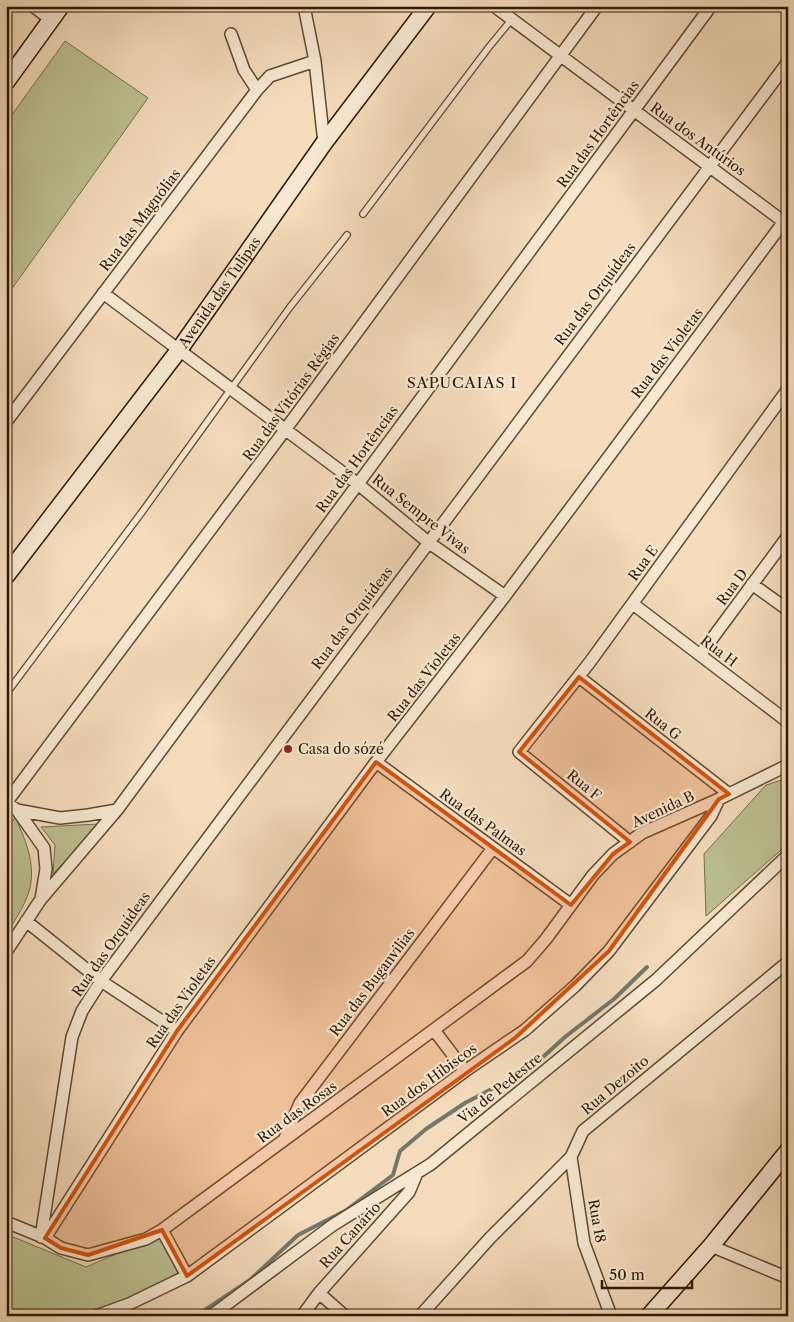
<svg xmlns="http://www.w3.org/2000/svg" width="794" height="1322" font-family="'Libre Caslon Text',serif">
<rect width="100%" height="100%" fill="#f4dcbc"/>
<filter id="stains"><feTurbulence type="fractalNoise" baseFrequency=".004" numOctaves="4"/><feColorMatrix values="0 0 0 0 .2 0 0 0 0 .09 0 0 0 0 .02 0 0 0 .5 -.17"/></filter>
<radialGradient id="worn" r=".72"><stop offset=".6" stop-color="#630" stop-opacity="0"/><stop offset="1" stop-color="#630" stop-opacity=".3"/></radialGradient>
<!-- green -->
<path fill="#bbc091" stroke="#746c4a" d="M65,41L148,98L6,297V123Z
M788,778V844L706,916L704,854L766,785Z
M15,817C27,842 38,871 27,897C22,910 13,923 6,935V833Z
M99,824L53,874L55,845L41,827Z
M6,1234L86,1267L161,1235L179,1276L86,1316H6Z"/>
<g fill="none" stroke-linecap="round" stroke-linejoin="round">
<!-- stream -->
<path stroke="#70796f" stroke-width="4" d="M543,1057L565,1037L614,999L647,967
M196,1316L250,1280L298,1235L345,1211L393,1175L400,1151L426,1129L465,1103L528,1070"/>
<defs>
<path id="lane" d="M363,214L489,47L512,19
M6,694L142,512L290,307L347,235"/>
<path id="street" d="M33,6L51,20
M304,6L315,61L324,143
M494,6L788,225
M231,34L244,70L257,90
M103,293L358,484L428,542L505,596
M6,422L257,90L270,76L315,61
M752,584L788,610
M633,604L788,722
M700,655L788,536
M579,677L729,794
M376,762L571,905
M17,810L60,818L88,815L117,810
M630,842L519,752L590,662L788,389
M42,898L117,810L711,6
M26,921L101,981L177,1031
M6,952L41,899L46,869L44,848L17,810L6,803L285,430L597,6
M434,1030L465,1071
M285,1138L300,1103L493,848
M571,1157L584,1243L611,1316
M6,1222L45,1238L61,1248L88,1255L146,1239L162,1230L527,961L546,939L593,875L613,854L642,833L719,799L788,765
M162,1230L187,1276
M41,1237L72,1037L82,1011L101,981L788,62
M45,1238L177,1031L376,762L505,596L788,216
M711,1246L788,1278
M319,1293L345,1316
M96,1316L129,1304L187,1276L465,1071L525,1030L575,986L609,951L711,816L719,799
M211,1316L333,1225L431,1164L656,980L788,855
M302,1316L319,1293L409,1192L417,1173
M420,1316L490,1238L571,1157L583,1131L788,962"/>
<g id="secondary">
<path d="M6,82L61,6"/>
<path id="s1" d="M6,576L179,350L324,143L428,6"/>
<path d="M649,1316L711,1246L788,1151"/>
</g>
</defs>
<!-- lane casing -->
<use href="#lane" stroke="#5e4930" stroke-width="8"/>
<!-- street casing -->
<use href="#street" stroke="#5e4930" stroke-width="14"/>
<!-- secondary casing -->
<use href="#secondary" stroke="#2c1802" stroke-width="19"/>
<!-- lane -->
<use href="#lane" stroke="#f8e8d3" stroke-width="5.5"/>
<!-- street -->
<use href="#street" stroke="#f8e8d3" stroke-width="11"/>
<!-- secondary -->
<use href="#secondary" stroke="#f8e8d3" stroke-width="16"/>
</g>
<!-- marked area -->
<path fill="#d5520b" fill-opacity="0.2" stroke="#d5520b" stroke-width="4" stroke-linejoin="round" d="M579,677L729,794L719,799L609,951L515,1038L187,1276L162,1230L88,1255L61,1248L45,1238L177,1031L376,762L571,905L613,854L630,842L519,752Z"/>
<!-- markers -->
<circle fill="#8f2418" stroke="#f8e8d3" stroke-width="2" cx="288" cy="749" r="5"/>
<g text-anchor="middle" stroke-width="4.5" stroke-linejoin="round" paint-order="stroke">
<!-- street labels -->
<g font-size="14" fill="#2c1802" stroke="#f8e8d3">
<text transform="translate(598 134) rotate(-54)" y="5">Rua das Hortências</text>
<text transform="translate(698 139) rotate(36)" y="5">Rua dos Antúrios</text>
<text transform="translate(140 220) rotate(-53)" y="5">Rua das Magnólias</text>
<text dy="5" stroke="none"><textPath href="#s1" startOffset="355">Avenida das Tulipas</textPath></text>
<text transform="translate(595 294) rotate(-53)" y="5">Rua das Orquídeas</text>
<text transform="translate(667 353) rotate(-53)" y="5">Rua das Violetas</text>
<text transform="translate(291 397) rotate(-54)" y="5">Rua das Vitórias Régias</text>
<text transform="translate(357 459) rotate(-54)" y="5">Rua das Hortências</text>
<text transform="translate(421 514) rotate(38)" y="5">Rua Sempre Vivas</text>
<text transform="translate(643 563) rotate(-54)" y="5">Rua E</text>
<text transform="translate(732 587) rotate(-54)" y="5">Rua D</text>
<text transform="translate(352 618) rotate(-53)" y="5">Rua das Orquídeas</text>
<text transform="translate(719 651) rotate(37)" y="5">Rua H</text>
<text transform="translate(424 677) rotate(-52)" y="5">Rua das Violetas</text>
<text transform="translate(663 724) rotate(38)" y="5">Rua G</text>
<text transform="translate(584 785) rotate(39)" y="5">Rua F</text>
<text transform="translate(663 809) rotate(-25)" y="5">Avenida B</text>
<text transform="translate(483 822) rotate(36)" y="5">Rua das Palmas</text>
<text transform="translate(111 944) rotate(-55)" y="5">Rua das Orquídeas</text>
<text transform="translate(372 982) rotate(-53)" y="5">Rua das Buganvilias</text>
<text transform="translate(181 1002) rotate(-55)" y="5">Rua das Violetas</text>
<text transform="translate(429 1080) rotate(-36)" y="5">Rua dos Hibiscos</text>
<text transform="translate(615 1085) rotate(-40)" y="5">Rua Dezoito</text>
<text transform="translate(500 1088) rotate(-39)" y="5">Via de Pedestre</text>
<text transform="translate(297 1112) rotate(-36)" y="5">Rua das Rosas</text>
<text transform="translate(597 1221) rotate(80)" y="5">Rua 18</text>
<text transform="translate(350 1235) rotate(-48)" y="5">Rua Canário</text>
</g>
<!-- poi labels -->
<g font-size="14" fill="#2c1802" stroke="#f8e8d3" text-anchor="start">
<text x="298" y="754">Casa do sózé</text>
</g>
<!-- neighbourhood labels -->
<g font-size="15" letter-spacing="1" fill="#2c1802" stroke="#f8e8d3">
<text x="462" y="388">SAPUCAIAS I</text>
</g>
</g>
<!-- margin -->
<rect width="794" height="1322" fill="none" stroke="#f4dcbc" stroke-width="25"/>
<rect x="8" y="8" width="779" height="1307" fill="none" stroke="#2c1802" stroke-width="2.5"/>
<rect x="12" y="12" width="769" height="1297" fill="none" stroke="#2c1802"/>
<!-- scale -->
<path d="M602 1280v8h90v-8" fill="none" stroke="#2c1802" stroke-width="2.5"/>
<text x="609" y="1280" font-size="15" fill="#2c1802" stroke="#f8e8d3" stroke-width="4" paint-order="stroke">50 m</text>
<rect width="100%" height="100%" filter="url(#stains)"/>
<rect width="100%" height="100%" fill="url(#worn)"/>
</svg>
